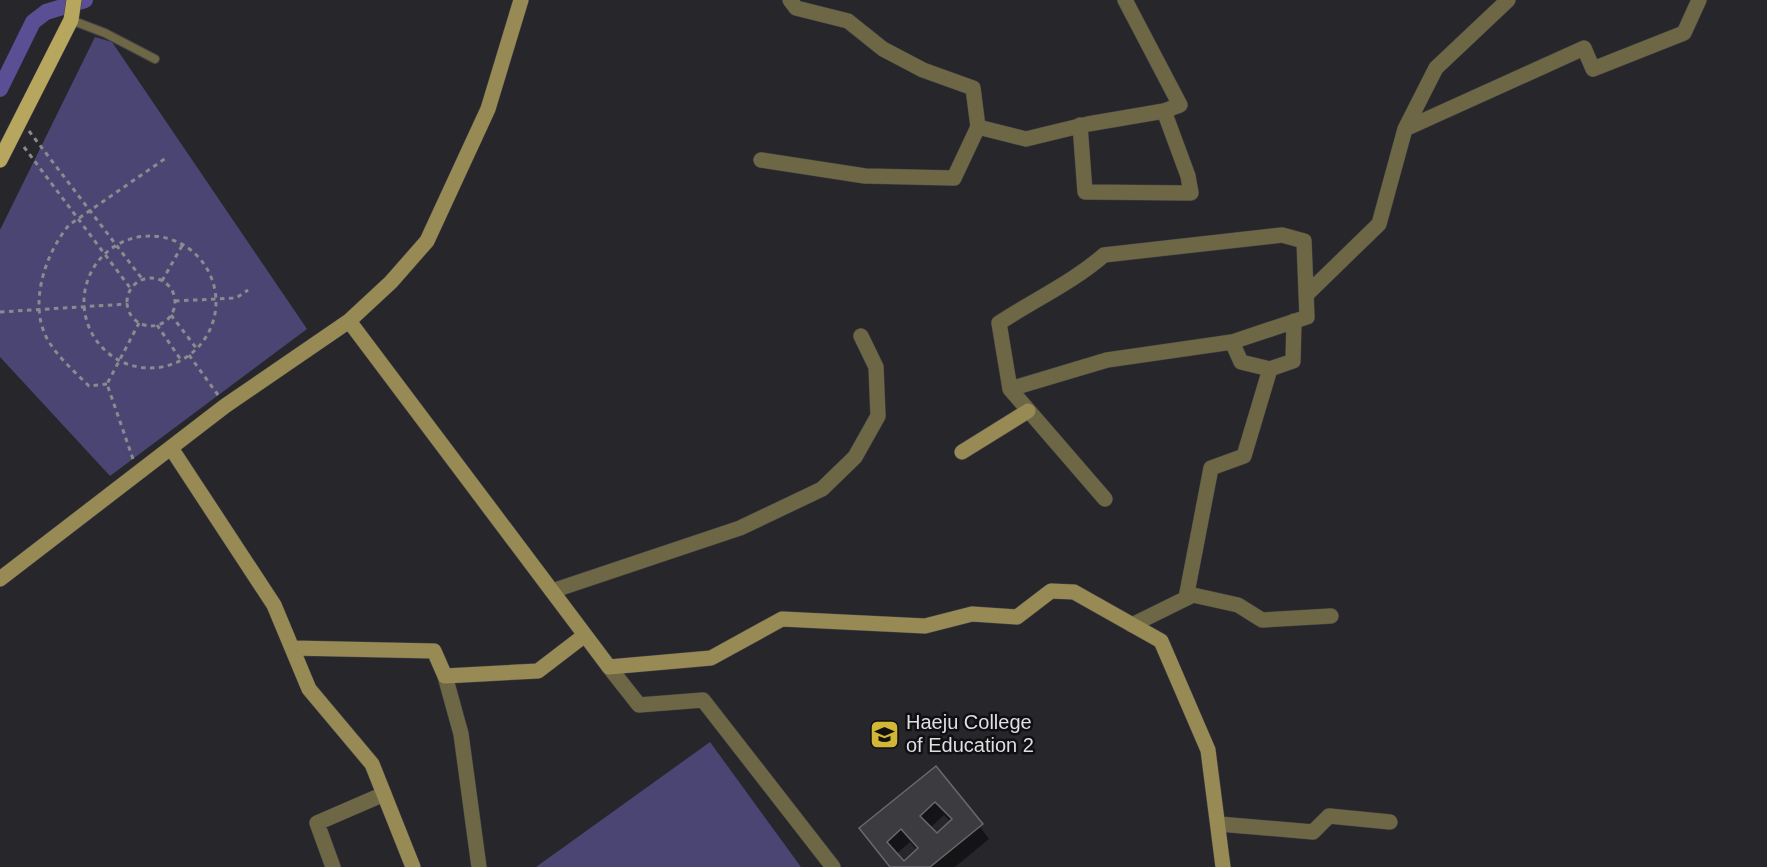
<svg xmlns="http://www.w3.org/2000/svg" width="1767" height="867" font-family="Helvetica,sans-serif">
<rect width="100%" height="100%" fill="#27262b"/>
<!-- green -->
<path fill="#4a4573" d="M95,37L112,42L307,329L110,476L0,357V230Z
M710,742L801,867H536Z"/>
<!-- shadow -->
<path fill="#0007" fill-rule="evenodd" d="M936,768L989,839L955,867H889L861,828ZM944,815L951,822L937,835L930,828ZM910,842L917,850L904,863L896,854Z"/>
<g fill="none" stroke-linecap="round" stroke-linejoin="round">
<!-- canal -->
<path stroke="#5a4f95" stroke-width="16" d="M0,89L33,22L46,12L85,0"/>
</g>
<!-- building -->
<path fill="#3b3b40" stroke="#68686e" stroke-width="1.5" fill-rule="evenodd" d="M936,766L983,824L930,867H890L859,828ZM935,802L952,819L937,833L920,816ZM901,829L918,848L904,861L887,842Z"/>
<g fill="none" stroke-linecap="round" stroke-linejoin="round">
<defs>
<path id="lane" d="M71,20L105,33L155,59"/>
<path id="street" d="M790,0L796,8L848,21L883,49L923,70L973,88L978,127L1026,139L1088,124L1164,111L1180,105L1125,0
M1080,125L1085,192L1191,193L1188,176L1164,111
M1405,129L1584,48L1593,69L1684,33L1699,0
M761,160L865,176L954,178L978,127
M1306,295L1379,224L1405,129L1436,68L1508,0
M1270,369L1293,361L1294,321
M1010,389L999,323C1034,300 1073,282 1104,255L1282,235L1304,241L1307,317L1232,342
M1105,499L1010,389L1107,360L1232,342L1241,362L1270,369L1244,456L1211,468L1186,598
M552,591L740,528L822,489L855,457L878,416L876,367L861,336
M1132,625L1193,595L1238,605L1262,620L1331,616
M609,667L639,705L703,700L833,867
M445,676L461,734L479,867
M1219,824L1313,832L1329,816L1390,822
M333,867L317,823L384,794"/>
<path id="secondary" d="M349,321L585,635
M171,448L274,605L309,689L372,764L413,867
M962,452L1028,411
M0,579L225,406L349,321L391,282L427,241L488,109L521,0
M292,648L434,651L445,676L538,671L585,635L609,667L711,658L782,619L925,626L972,614L1017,617L1051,591L1074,592L1161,641L1208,750L1223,867"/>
<path id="primary" d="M0,160L71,20L74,0"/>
</defs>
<!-- lane casing -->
<use href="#lane" stroke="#444348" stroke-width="10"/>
<!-- street casing -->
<use href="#street" stroke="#444348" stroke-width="16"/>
<!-- secondary casing -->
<use href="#secondary" stroke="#444348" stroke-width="16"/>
<!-- primary casing -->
<use href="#primary" stroke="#444348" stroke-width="16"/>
<!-- path -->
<path stroke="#8b8a8f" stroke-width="3" stroke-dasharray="4.5 4.5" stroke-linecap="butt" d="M29,131L143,280
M24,147L131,289
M84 302a66 66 0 1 1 132 0a66 66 0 1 1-132 0Z
M127 302a24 24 0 1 1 48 0a24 24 0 1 1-48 0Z
M162,281L183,244
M175,301L236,298L248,290
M0,312L127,304
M171,315L197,349
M157,325L181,360
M189,355L218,395
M107,384L89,386C76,373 61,360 51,345C26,310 44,255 69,225L166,158
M133,459L107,384L139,323"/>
<!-- lane -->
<use href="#lane" stroke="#6e6745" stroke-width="8"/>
<!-- street -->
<use href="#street" stroke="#6e6745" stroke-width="15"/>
<!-- secondary -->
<use href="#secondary" stroke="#978a54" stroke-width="15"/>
<!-- primary -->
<use href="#primary" stroke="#b6a65e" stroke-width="15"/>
</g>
<!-- icons -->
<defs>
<symbol id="university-square" viewBox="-11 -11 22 22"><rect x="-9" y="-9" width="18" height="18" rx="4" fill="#d2b736" stroke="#101012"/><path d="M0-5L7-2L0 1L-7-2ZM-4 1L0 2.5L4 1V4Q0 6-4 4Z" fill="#111"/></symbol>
</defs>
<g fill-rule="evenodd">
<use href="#university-square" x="868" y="718" width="33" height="33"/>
</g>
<g text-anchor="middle" stroke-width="5" stroke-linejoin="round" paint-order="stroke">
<!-- poi labels -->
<g font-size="20" fill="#dfdee2" stroke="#101012" text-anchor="start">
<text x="906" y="729">Haeju College<tspan x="906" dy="23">of Education 2</tspan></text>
</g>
</g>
</svg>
